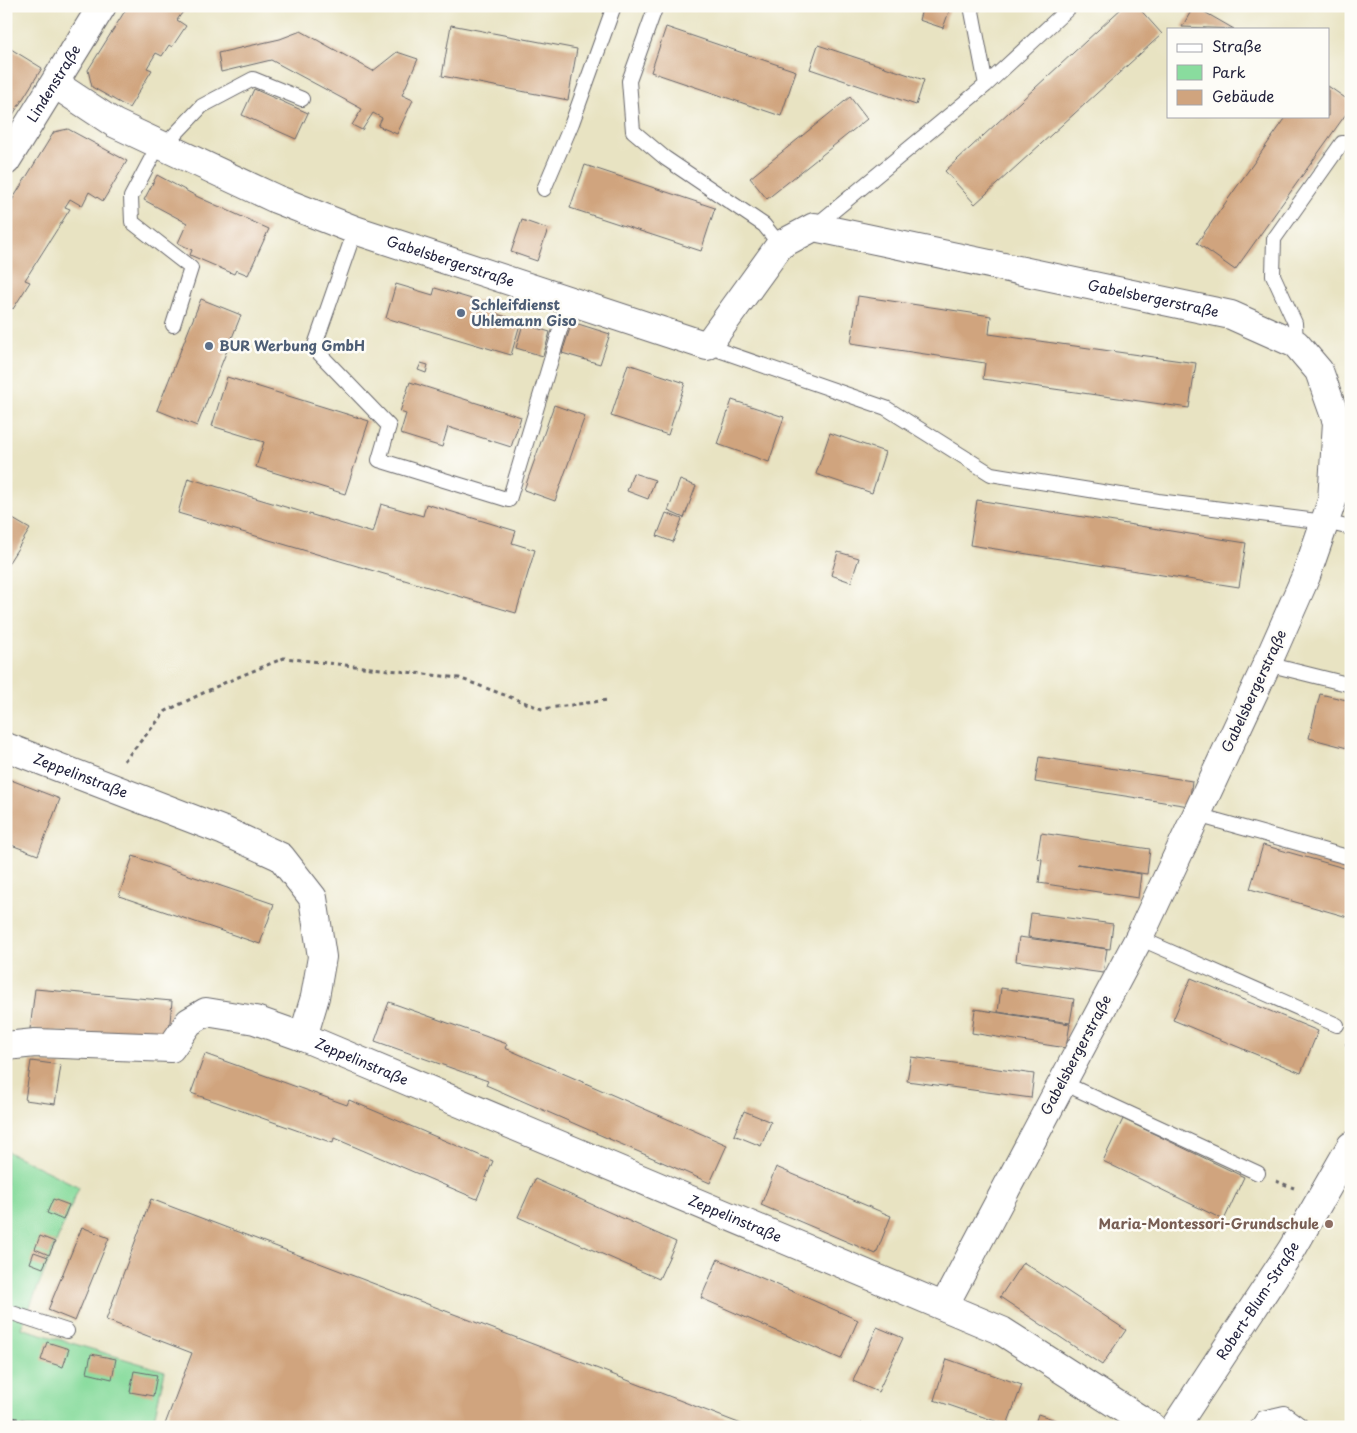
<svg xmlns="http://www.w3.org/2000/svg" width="1357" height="1433" font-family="'Playpen Sans',sans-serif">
<rect width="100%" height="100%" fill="#fdfcf7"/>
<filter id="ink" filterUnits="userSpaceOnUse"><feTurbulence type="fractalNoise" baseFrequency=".02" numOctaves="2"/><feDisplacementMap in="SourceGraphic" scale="10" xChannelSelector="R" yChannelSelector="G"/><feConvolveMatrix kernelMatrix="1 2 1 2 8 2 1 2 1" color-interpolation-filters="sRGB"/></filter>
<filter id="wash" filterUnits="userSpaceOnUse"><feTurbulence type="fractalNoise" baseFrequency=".0096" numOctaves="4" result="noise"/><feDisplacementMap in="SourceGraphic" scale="20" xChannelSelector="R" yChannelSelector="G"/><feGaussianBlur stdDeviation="1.12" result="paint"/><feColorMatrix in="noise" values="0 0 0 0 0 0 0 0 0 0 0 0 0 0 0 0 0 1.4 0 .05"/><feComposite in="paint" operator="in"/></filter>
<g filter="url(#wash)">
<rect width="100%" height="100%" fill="#e8e3c2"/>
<!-- green -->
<path fill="#89dc9e" stroke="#567f6c" d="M6,1151L79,1187L21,1328L165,1371L152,1427H6Z"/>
<g id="blocks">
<!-- building -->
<path fill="#d0a47e" d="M128,6H187L177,20L186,26L172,47L169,45L162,56L156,53L147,68L152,70L129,108L92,87L88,70Z
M923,6H951L943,28L919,20Z
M1124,6H1137L1162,34L975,204L945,171Z
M1194,6L1234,29L1182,27Z
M451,25L577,49L568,100L442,76Z
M666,27L796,71L781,116L651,72Z
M301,31L373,71L397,52L418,59L402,95L413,100L397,134L378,126L382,118L373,113L362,130L352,125L362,109L271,60L221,72L218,53L280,39Z
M818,45L924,80L916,105L810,69Z
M6,46L42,68L6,126Z
M1328,86L1351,102V107L1235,270L1197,243L1287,116H1328Z
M254,89L308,113L296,139L242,115Z
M850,97L867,119L767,199L750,178Z
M68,129L127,161L103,201L89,192L82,206L70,199L65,207L70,209L25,280L30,282L13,309L8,305L6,308V210L54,132Z
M585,165L715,208L701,251L570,208Z
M157,175L198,197L269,229L248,275L236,270L234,274L190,255L192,250L178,243L187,223L144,200Z
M522,220L548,229L537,261L511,252Z
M396,284L433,295L435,288L495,306L493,313L521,321L511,355L386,318Z
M858,296L991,316L989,334L1196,363L1189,408L983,379L985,363L851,343Z
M201,299L241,315L197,426L157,410Z
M572,322L610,334L600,364L562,353Z
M523,324L550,332L543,356L516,348Z
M421,363L428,365L426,373L418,370Z
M628,364L685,383L668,435L611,416Z
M227,377L369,421L345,494L256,467L264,442L212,426Z
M410,382L521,417L511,447L448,427L442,447L400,434L406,414L400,412Z
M732,400L784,417L769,462L717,444Z
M554,405L585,416L555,501L524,490Z
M830,433L885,452L872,493L816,474Z
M633,473L655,480L648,499L627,491Z
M188,478L373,533L381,504L423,516L426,504L516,531L512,543L535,550L516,613L178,513Z
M680,480L696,486L684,518L668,511Z
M977,500L1246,543L1239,587L970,545Z
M666,513L682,519L673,542L657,536Z
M6,515L30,529L6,567Z
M838,552L859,558L851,582L831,575Z
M1320,694L1351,701V749L1309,738Z
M1039,757L1192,781L1189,806L1035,782Z
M6,778L60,799L38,855L6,843Z
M1041,833L1150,849L1147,874L1077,864L1141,874L1138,898L1039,883L1042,859L1037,858Z
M1263,845L1351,870V918L1250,889Z
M133,856L274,904L260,944L119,896Z
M1031,913L1113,924L1110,949L1028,937Z
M1019,937L1107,949L1103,973L1016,961Z
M1191,978L1318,1031L1301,1073L1173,1020Z
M1001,988L1074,999L1070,1023L998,1012Z
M35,989L172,1001L168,1043L30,1029Z
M389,1002L507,1044L505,1048L727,1145L710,1183L486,1085L488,1081L375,1041Z
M975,1009L1070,1024L1066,1048L972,1033Z
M205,1054L347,1105L349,1100L493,1161L477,1199L334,1138L333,1143L191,1093Z
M911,1057L1034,1074L1031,1098L907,1081Z
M31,1061L61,1065L55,1104L25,1100Z
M744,1111L771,1122L761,1146L734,1135Z
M1123,1119L1244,1177L1224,1220L1103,1161Z
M776,1167L891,1216L876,1254L761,1205Z
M535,1179L676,1242L659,1279L518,1217Z
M53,1199L69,1205L63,1220L47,1213Z
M151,1199L588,1365L749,1427H164L192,1353L106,1320Z
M82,1227L109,1238L75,1321L48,1310Z
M40,1236L55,1242L49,1255L35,1249Z
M34,1252L48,1257L43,1268L30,1263Z
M718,1259L858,1320L841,1359L701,1298Z
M1023,1262L1126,1330L1102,1365L1000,1297Z
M877,1327L903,1338L878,1392L853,1381Z
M47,1342L69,1349L63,1367L41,1360Z
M91,1354L116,1359L112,1379L87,1373Z
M947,1359L1022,1385L1007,1425L934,1400Z
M134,1371L157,1375L153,1396L130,1392Z
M1038,1414L1067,1424L1066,1427H1034Z
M861,1423L871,1427H860Z"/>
</g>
</g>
<g filter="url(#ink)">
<use href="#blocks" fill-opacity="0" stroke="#67666a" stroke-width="1"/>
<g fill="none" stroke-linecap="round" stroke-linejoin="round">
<defs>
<path id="lane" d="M656,6L629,81L633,131L665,158L764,225L780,245
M971,6L986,85
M159,144L131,197L132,222L191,268L173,325
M164,146L202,106L253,79L302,99
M544,189L572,123L614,6
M814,227L986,85L1071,6
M355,230L314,348L389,426L379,460L509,500L569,300
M1296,344L1295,323L1273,275L1274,239L1342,143H1351
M707,346L886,408L991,474L1158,501L1325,522L1351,528
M1337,494L1351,474
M1267,664L1351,685
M1197,815L1351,858
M1139,938L1337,1025
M1061,1082L1258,1173
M6,1311L67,1331
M1257,1427L1263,1418L1284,1413L1303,1427"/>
<g id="street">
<path id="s1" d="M55,84L114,123L276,199L355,230L707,346L780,245L814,227L1231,315L1296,344L1319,371L1337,422L1332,501L1306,576L1267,664L1139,938L944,1306"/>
<path id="s2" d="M6,161L102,6"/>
<path id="s3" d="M6,747L224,831L281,857L313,898L322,957L315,997L303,1037L1002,1331L1152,1427"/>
<path d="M6,1046L35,1043L171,1048L189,1022L206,1012L255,1020L303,1037"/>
</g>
<g id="primary">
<path id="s4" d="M1175,1427L1292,1249L1351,1146"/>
</g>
</defs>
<!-- lane casing -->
<use href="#lane" stroke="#67666a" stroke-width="16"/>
<!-- street casing -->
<use href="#street" stroke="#67666a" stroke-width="30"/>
<!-- primary casing -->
<use href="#primary" stroke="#67666a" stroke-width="30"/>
<!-- path -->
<path stroke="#67666a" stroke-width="3" stroke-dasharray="4 4" stroke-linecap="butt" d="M124,761L166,711L224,683L284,658L459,678L542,709L608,700
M1346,1043L1351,1052
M1276,1181L1294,1188
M6,1416L46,1427"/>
<!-- lane -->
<use href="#lane" stroke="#fff" stroke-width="14"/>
<!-- street -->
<use href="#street" stroke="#fff" stroke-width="28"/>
<!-- primary -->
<use href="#primary" stroke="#fff" stroke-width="28"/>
</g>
</g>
<!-- markers -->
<g fill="#5c6f8a" stroke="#fdfcf7" stroke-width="2">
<circle cx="461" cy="313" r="5"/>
<circle cx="209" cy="346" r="5"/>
</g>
<circle fill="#8d6e63" stroke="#fdfcf7" stroke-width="2" cx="1329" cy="1224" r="5"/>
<g text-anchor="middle" stroke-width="5" stroke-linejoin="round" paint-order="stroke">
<!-- street labels -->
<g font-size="14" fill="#22223b" stroke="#fdfcf7">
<text dy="5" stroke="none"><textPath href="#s2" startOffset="91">Lindenstraße</textPath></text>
<text dy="5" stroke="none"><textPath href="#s1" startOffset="435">Gabelsbergerstraße</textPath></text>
<text dy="5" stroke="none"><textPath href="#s1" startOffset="1215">Gabelsbergerstraße</textPath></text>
<text transform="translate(1254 691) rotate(-65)" y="5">Gabelsbergerstraße</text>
<text dy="5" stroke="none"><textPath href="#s3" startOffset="80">Zeppelinstraße</textPath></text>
<text transform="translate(1076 1055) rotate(-62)" y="5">Gabelsbergerstraße</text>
<text dy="5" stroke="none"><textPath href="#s3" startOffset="554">Zeppelinstraße</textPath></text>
<text dy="5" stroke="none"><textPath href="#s3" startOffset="959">Zeppelinstraße</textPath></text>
<text dy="5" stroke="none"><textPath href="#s4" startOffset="151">Robert-Blum-Straße</textPath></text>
</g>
<!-- service labels -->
<g font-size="14" font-weight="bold" fill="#4e5e75" stroke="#fdfcf7" text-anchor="start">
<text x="471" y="310">Schleifdienst<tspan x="471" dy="16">Uhlemann Giso</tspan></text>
<text x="219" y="351">BUR Werbung GmbH</text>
</g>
<!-- education labels -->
<g font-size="14" font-weight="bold" fill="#785e54" stroke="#fdfcf7" text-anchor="end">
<text x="1319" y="1229">Maria-Montessori-Grundschule</text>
</g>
</g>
<!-- margin -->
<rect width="1357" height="1433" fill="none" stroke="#fdfcf7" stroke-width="25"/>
<!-- legend -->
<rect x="1167" y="28" width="162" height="90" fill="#fdfcf7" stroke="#a5a5ac"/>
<rect x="1177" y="44" width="25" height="8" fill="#ffffff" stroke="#a5a5ac"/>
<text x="1212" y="52" font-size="15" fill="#22223b">Straße</text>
<rect x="1177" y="65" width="25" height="15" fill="#89dc9e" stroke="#a5a5ac"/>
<text x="1212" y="78" font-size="15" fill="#22223b">Park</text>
<rect x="1177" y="90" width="25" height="15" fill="#d0a47e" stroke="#a5a5ac"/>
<text x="1212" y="102" font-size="15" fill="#22223b">Gebäude</text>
</svg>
